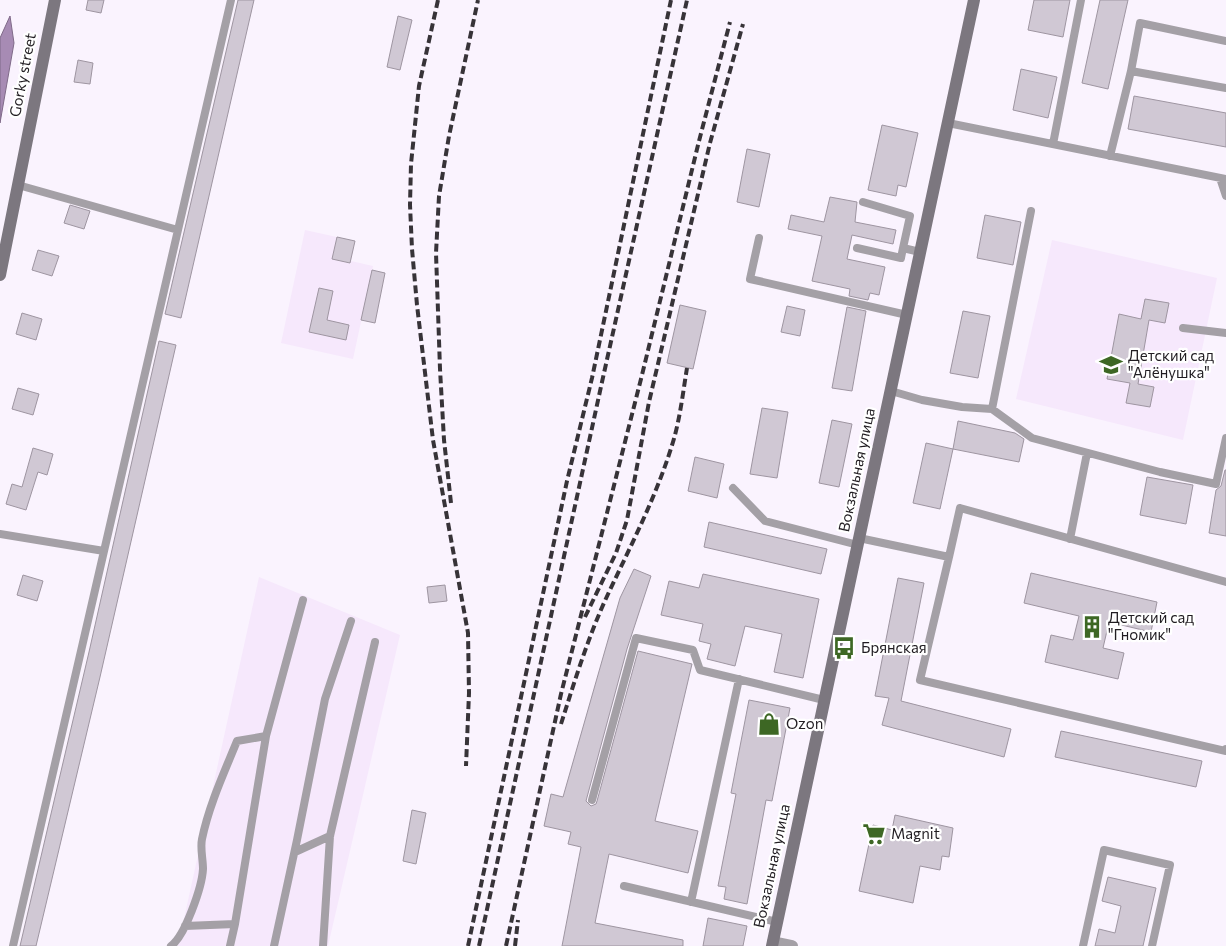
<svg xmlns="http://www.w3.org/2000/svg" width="1226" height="946" font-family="Commissioner,sans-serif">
<rect width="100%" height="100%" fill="#faf3fe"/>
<!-- built -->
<path fill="#f6e8fc" d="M305,230L355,241L351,261L373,266L353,359L281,343Z
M1052,240L1217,278L1183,440L1016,399Z
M259,577L400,635L328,946H178Z"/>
<!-- water -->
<path fill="#a78bb4" stroke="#7f6a88" d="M10,16L14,43L0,123V38Z"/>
<!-- building -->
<path fill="#d0c8d4" stroke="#9e95a1" d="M88,0H104L101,13L86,10Z
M238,0H254L181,318L165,314Z
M1034,0H1070L1063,37L1028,30Z
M1100,0H1128L1108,89L1082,83Z
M398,16L412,20L400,70L387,67Z
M78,60L93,63L90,84L74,82Z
M1021,69L1057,77L1048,118L1013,110Z
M1134,96L1226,113V147L1128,129Z
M882,125L918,133L906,187L898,185L896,196L868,190Z
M747,149L770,154L759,207L737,202Z
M830,197L857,202L855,222L896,230L893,244L852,235L847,259L885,267L879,295L870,293L868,300L849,296L850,289L812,281L822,236L788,229L791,215L824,222Z
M70,205L90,211L84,229L64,223Z
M985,215L1021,222L1013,265L977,258Z
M337,237L355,241L350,263L332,259Z
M38,250L59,256L52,276L32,270Z
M372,270L385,273L375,323L361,320Z
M319,288L333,291L327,320L349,325L346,340L309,332Z
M1145,299L1169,303L1165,323L1149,320L1138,384L1154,387L1150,407L1126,403L1130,383L1107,379L1119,314L1141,319Z
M680,305L706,311L693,369L667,363Z
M787,306L805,310L800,336L781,332Z
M847,307L866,311L852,391L832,388Z
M963,311L990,316L978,378L950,373Z
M22,313L42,319L36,340L16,334Z
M159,341L176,345L100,677L36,946H20L89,652Z
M18,388L39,394L33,415L12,409Z
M762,408L788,412L777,478L750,474Z
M832,420L852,424L839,487L819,483Z
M958,421L1015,433L1024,439L1019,462L953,449Z
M926,443L953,449L940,509L913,503Z
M33,448L53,454L47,475L38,472L26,510L6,504L12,484L22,487Z
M695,457L724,464L717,498L688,491Z
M1225,470H1226V536L1209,533L1216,490L1221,486Z
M1147,477L1193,485L1186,524L1140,515Z
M709,522L827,549L821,574L704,547Z
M634,569L651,576L627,649L586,801L591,806L596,804L597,801L638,651L692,664L655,821L698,831L688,873L609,854L595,923L683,940V946H562L581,847L568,844L571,832L544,826L551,794L563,797L620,598Z
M1031,573L1157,602L1151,632L1109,622L1103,648L1124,653L1118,679L1045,662L1051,635L1073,640L1079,616L1024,603Z
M703,574L819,599L803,678L774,672L782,634L745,626L735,666L707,659L711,644L699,641L703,624L661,615L669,581L699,588Z
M23,575L43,581L37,601L17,595Z
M898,578L924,583L901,701L1011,729L1004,757L882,725L889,698L875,696Z
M445,585L447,601L429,603L427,587Z
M749,700L790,708L772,801L766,800L747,904L724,899L726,887L718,886L736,794L731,793Z
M1061,731L1202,761L1196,787L1055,757Z
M412,810L426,813L416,864L403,861Z
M895,815L953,828L949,857L942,856L940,870L920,866L913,903L859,891L873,825L892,830Z
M1108,877L1156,888L1143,946H1095L1099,929L1115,933L1121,906L1102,901Z
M708,918L747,926L743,946H703Z"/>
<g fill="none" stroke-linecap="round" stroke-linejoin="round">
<!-- service -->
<path stroke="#a4a0a6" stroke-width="8" d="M1131,71L1226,88
M948,123L1226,179
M1053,144L1081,0
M1110,156L1131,71L1140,23L1226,41
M1220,178L1226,196
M18,185L178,230
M863,202L910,216L903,248L920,252
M759,238L750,279L907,315
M857,248L901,258L903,248
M1183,328L1226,333
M891,391L922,400L962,407L992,409L1032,438L1160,472L1216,484L1226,438
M992,409L1031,211
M733,488L765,521L858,545
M0,534L104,551
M859,538L949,557L920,680L1226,751V749
M1070,539L1087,453
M949,557L960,508L1226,582
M592,800L636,638L693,650L700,670L824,700
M295,852L330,836
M624,886L777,922
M691,902L739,679
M185,926L235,924L266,736
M13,946L231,0
M171,946C185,936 202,887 203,869C203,859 200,848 202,839C209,805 224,773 237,741L266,736L303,600
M230,946L235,924
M274,946L297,840L325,699L351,621
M323,946L330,836L375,642
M1083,946L1104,850L1170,865L1152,946"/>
<!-- minor -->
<path stroke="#a4a0a6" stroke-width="12" d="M773,942L792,946"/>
<!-- secondary -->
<path stroke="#7c777f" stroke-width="12" d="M0,275L55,0
M772,946L974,0"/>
<!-- rail -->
<path stroke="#373338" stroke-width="4" stroke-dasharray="8 4" stroke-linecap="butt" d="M438,0L419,86L411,164L410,205L412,249L417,305L433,440L468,633L469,693L466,766
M451,503L444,440L440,369L436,253L439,196L449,136L478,0
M585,617L616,553L627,520L649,402L710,143L743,24
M561,724C575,680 589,634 609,592C632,543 657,495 673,442C680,419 683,392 687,368
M468,946L567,481L592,378L671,0
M479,946L602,382L687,0
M506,946L561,694L642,375L699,141L730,22
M515,946L518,920"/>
</g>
<!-- icons -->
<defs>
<symbol id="school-bare" viewBox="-9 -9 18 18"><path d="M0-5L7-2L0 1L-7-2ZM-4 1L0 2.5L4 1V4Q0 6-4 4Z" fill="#3d6724" stroke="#fff" stroke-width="2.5" paint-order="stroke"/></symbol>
<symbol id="building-bare" viewBox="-9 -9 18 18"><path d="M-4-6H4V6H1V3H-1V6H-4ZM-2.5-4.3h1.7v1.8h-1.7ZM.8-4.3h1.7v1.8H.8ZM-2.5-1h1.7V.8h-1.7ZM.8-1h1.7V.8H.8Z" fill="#3d6724" stroke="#fff" stroke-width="2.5" paint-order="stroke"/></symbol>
<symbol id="bus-bare" viewBox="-9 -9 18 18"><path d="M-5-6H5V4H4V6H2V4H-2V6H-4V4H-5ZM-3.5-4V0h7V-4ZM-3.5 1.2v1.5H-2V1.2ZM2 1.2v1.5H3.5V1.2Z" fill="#3d6724" stroke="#fff" stroke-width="2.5" paint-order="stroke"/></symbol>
<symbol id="shop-bare" viewBox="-9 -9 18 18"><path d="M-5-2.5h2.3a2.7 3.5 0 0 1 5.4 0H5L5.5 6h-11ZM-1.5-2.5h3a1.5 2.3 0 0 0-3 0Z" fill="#3d6724" stroke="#fff" stroke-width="2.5" paint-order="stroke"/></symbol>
<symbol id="supermarket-bare" viewBox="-9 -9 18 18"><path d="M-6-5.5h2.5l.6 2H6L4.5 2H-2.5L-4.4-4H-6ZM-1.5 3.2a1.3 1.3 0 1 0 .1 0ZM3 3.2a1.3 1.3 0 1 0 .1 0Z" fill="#3d6724" stroke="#fff" stroke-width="2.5" paint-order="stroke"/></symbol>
</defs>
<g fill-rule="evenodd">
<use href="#school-bare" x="1095" y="349" width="32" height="32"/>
<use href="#building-bare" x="1076" y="611" width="32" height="32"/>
<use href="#bus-bare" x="828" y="632" width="32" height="32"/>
<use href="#shop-bare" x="753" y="708" width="32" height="32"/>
<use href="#supermarket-bare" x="858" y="818" width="32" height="32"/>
</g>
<g text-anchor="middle" stroke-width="4.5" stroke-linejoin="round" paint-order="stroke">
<!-- street labels -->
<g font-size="15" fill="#211d22" stroke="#fff">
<text transform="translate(23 75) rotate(-79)" y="5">Gorky street</text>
<text transform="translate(857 470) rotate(-78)" y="5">Вокзальная улица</text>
<text transform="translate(772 866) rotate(-78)" y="5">Вокзальная улица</text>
</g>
<!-- poi labels -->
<g font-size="15" fill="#211d22" stroke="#fff" text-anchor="start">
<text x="1128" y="361">Детский сад<tspan x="1128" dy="17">"Алёнушка"</tspan></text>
<text x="1108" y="623">Детский сад<tspan x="1108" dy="17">"Гномик"</tspan></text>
<text x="861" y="653">Брянская</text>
<text x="786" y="729">Ozon</text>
<text x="891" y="839">Magnit</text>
</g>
</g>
</svg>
